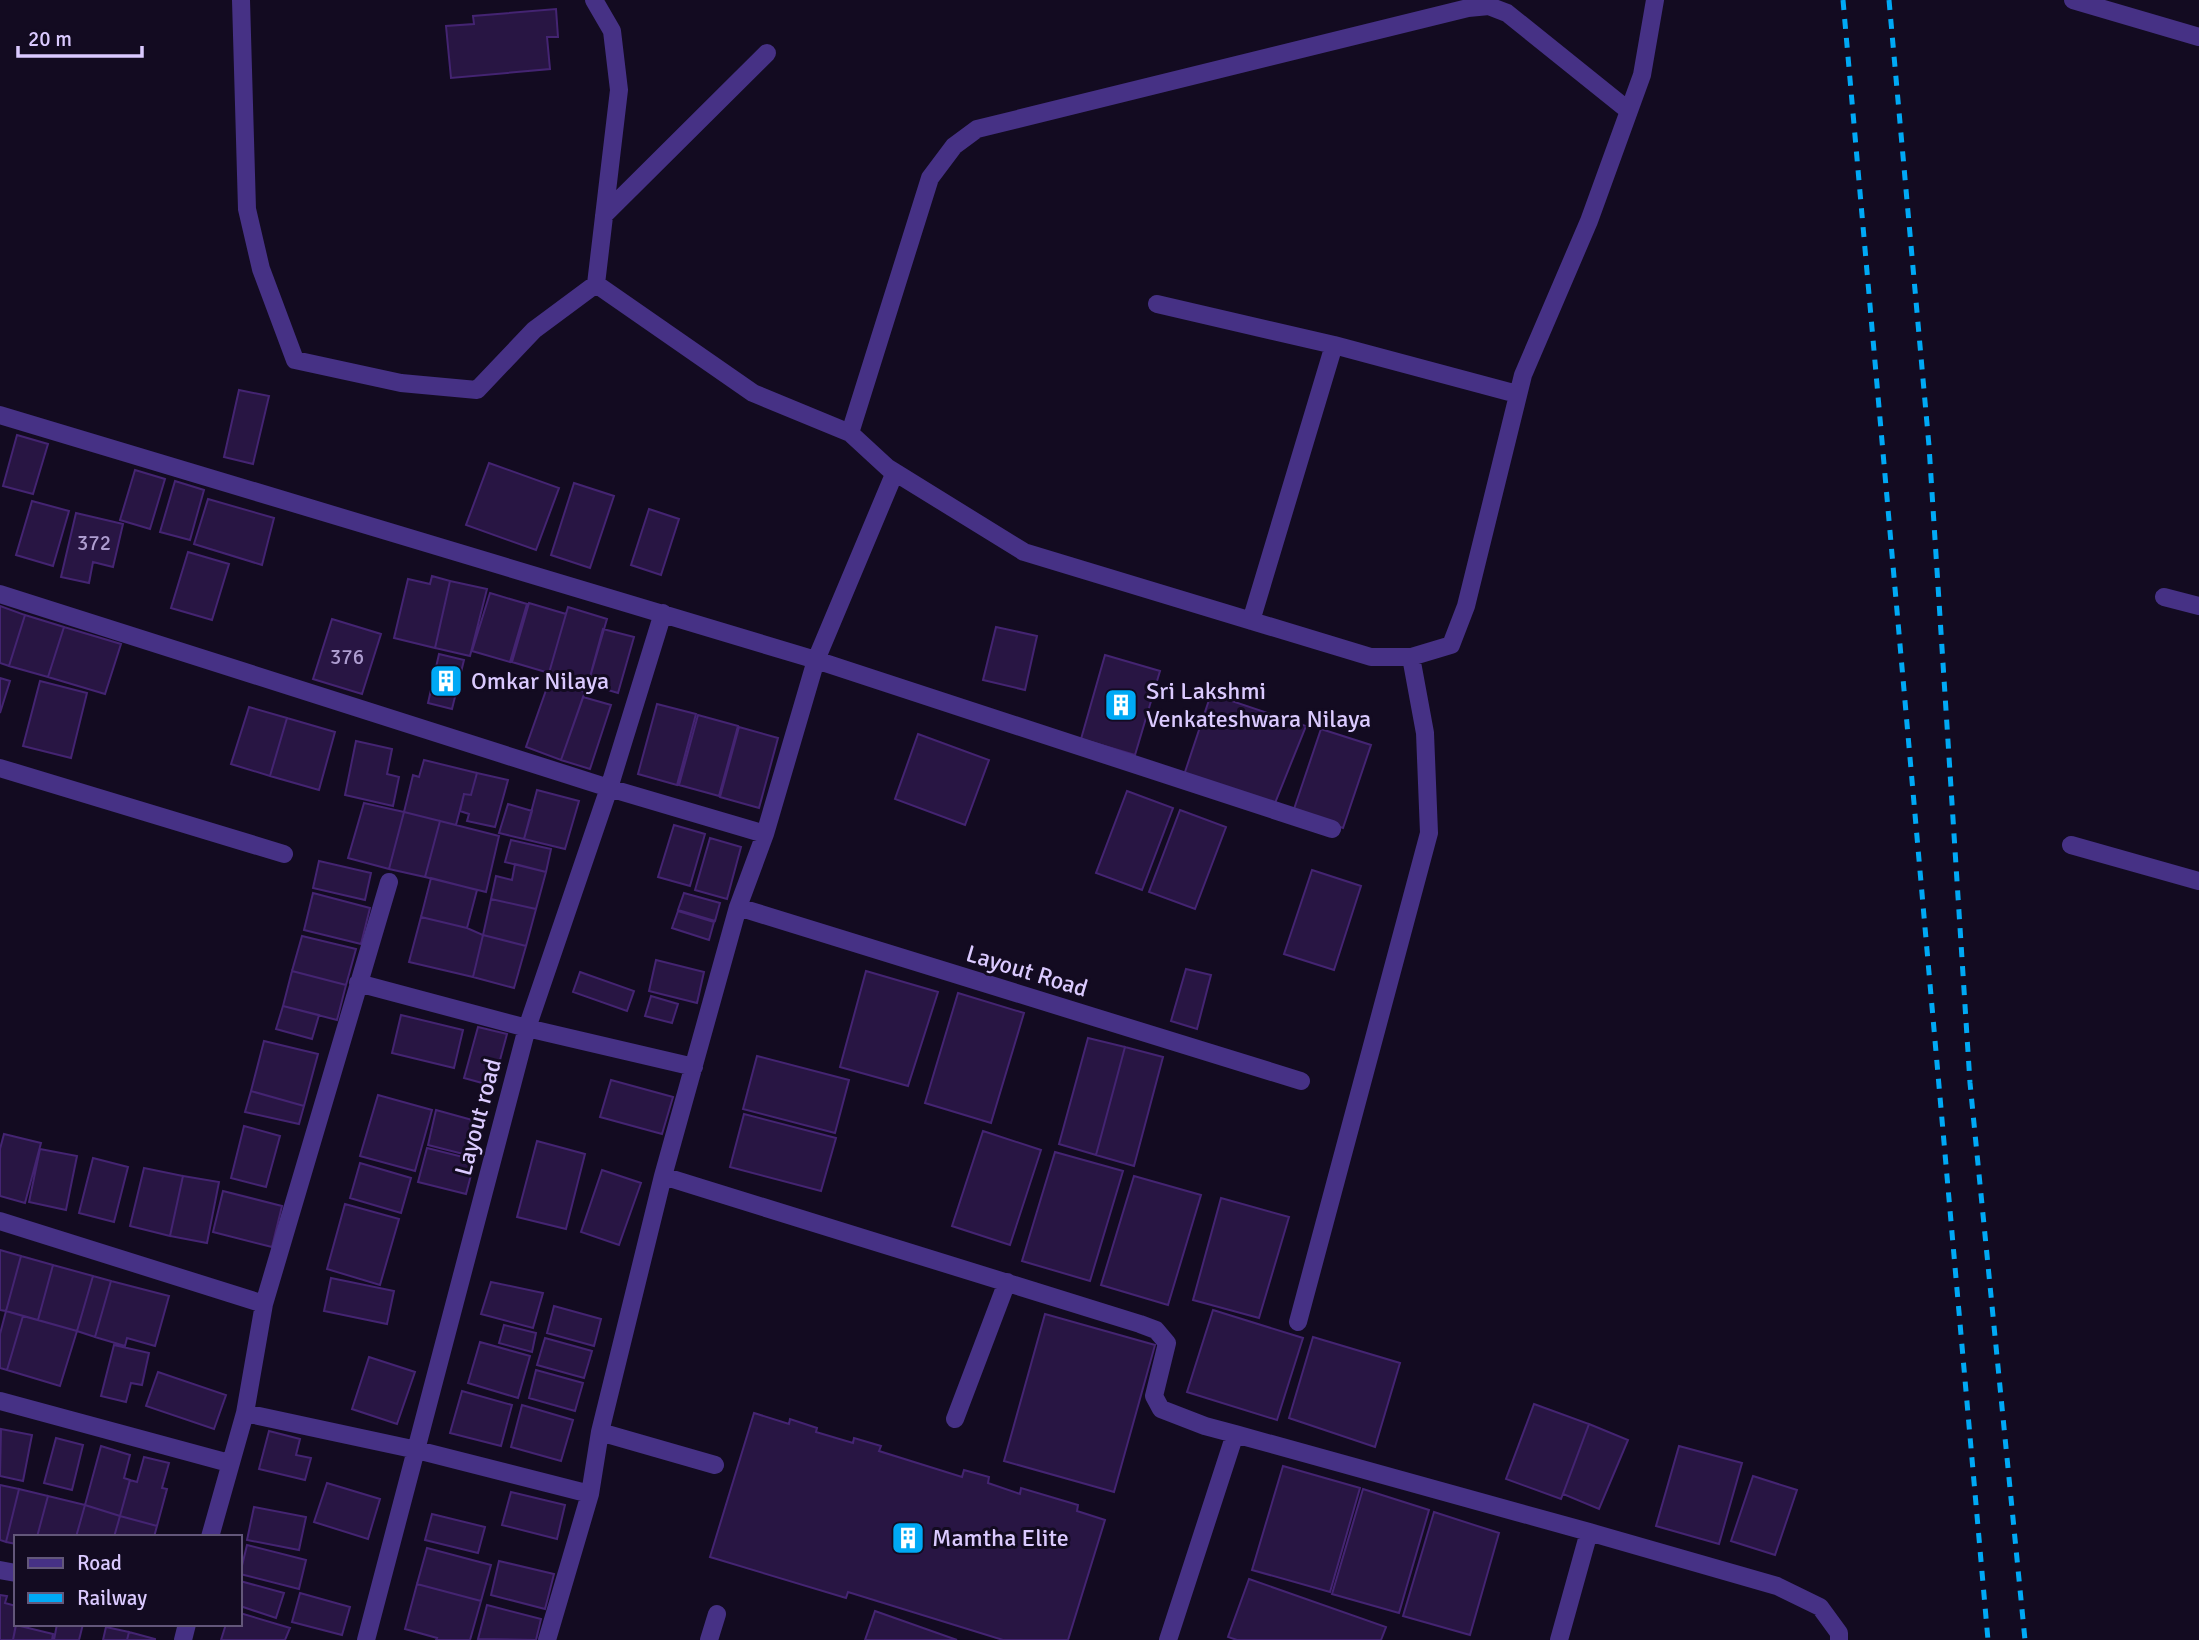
<svg xmlns="http://www.w3.org/2000/svg" width="2199" height="1640" font-family="Signika,sans-serif">
<rect width="100%" height="100%" fill="#130b21"/>
<!-- building -->
<path fill="#281543" stroke="#442472" stroke-width="2" d="M556,9L558,37H547L550,69L451,78L446,26L474,24L473,16Z
M239,390L269,396L253,464L224,457Z
M17,435L48,444L33,494L3,486Z
M489,463L559,488L536,550L466,525Z
M135,470L165,479L150,529L120,520Z
M175,481L204,490L190,540L160,532Z
M574,483L614,496L590,568L551,555Z
M208,499L274,518L262,565L194,544Z
M32,501L69,511L53,566L16,555Z
M649,509L679,519L661,575L631,565Z
M76,513L123,524L113,567L93,562L89,583L61,577Z
M188,552L229,564L212,620L171,608Z
M432,576L450,581L435,648L394,638L408,579L430,584Z
M450,581L487,589L470,656L435,648Z
M490,593L527,604L510,662L472,651Z
M529,603L566,614L549,673L512,662Z
M0,606L25,615L9,666L0,663Z
M568,607L607,619L588,684L549,673Z
M25,615L64,627L48,677L9,666Z
M332,619L381,634L362,694L313,679Z
M64,627L121,644L105,694L48,677Z
M996,627L1037,636L1025,690L983,680Z
M603,629L634,637L618,693L588,684Z
M439,654L464,660L452,709L428,703Z
M1105,655L1160,671L1135,755L1081,739Z
M0,678L10,681L0,713Z
M550,679L585,692L561,760L526,747Z
M40,681L87,693L71,758L23,746Z
M1211,694L1306,726L1275,803L1184,775Z
M583,697L611,705L590,769L561,760Z
M657,704L696,714L677,785L638,774Z
M249,707L287,718L270,776L231,764Z
M698,715L738,726L719,796L679,785Z
M287,718L335,732L319,790L270,776Z
M739,727L778,738L759,808L720,797Z
M1321,729L1371,745L1343,828L1293,812Z
M918,734L989,760L965,825L895,799Z
M356,741L392,749L387,774L399,777L393,806L345,795Z
M424,760L477,773L471,795L464,794L456,825L404,812L413,775L419,777Z
M477,773L508,780L495,827L467,821L469,814L460,811L464,794L471,795Z
M537,790L579,801L565,849L524,839Z
M1127,791L1173,808L1142,890L1096,873Z
M364,803L404,812L389,869L348,858Z
M508,804L532,811L524,839L499,833Z
M1180,810L1226,827L1195,909L1149,892Z
M404,812L440,821L425,877L389,869Z
M440,821L499,836L486,892L425,877Z
M674,825L705,834L690,886L658,877Z
M710,838L741,847L727,899L695,890Z
M511,840L551,849L546,872L505,862Z
M319,861L371,873L365,900L313,888Z
M515,864L546,872L536,909L491,899L496,876L512,880Z
M1312,870L1361,886L1334,970L1284,954Z
M431,878L477,890L467,928L421,917Z
M313,893L370,908L361,944L304,930Z
M684,893L720,903L715,921L678,910Z
M491,899L536,909L526,946L483,935Z
M678,911L714,922L709,940L672,928Z
M421,917L467,928L483,935L473,977L409,962Z
M483,935L526,946L514,988L473,977Z
M302,936L356,949L346,985L292,971Z
M656,960L704,972L697,1003L649,991Z
M1186,969L1211,975L1197,1029L1171,1021Z
M292,971L346,985L337,1020L283,1006Z
M866,971L938,992L908,1086L840,1067Z
M580,972L634,991L627,1011L573,992Z
M958,993L1024,1013L991,1123L925,1103Z
M651,996L678,1004L672,1023L645,1016Z
M283,1006L319,1015L312,1039L276,1029Z
M401,1015L463,1030L454,1068L392,1053Z
M478,1027L507,1034L493,1086L464,1078Z
M1088,1038L1125,1047L1096,1155L1059,1144Z
M264,1041L318,1054L304,1106L251,1091Z
M1125,1047L1163,1057L1134,1166L1096,1155Z
M757,1056L849,1080L835,1133L743,1109Z
M611,1080L673,1097L662,1134L600,1117Z
M251,1091L304,1106L299,1124L245,1112Z
M378,1095L432,1110L415,1171L360,1156Z
M436,1110L483,1123L475,1157L428,1145Z
M744,1114L836,1138L821,1191L730,1167Z
M244,1126L280,1136L266,1187L231,1178Z
M983,1131L1041,1150L1010,1245L952,1226Z
M4,1134L41,1143L25,1203L0,1196V1149Z
M537,1141L585,1154L566,1229L517,1217Z
M427,1148L475,1160L466,1194L418,1182Z
M40,1149L77,1156L66,1210L29,1202Z
M1055,1152L1123,1171L1090,1281L1022,1261Z
M93,1158L128,1167L114,1222L79,1213Z
M360,1163L411,1178L401,1213L350,1198Z
M144,1168L183,1176L170,1236L130,1226Z
M602,1170L641,1183L619,1245L581,1232Z
M183,1176L219,1182L207,1243L170,1236Z
M1134,1176L1201,1195L1168,1305L1101,1285Z
M223,1191L282,1206L272,1247L213,1232Z
M1221,1198L1289,1217L1259,1318L1193,1300Z
M345,1204L399,1219L380,1285L327,1269Z
M0,1250L21,1256L6,1311L0,1310Z
M21,1256L53,1265L38,1320L6,1311Z
M53,1265L93,1276L77,1331L38,1320Z
M93,1276L111,1281L95,1337L77,1331Z
M331,1278L394,1291L387,1324L324,1311Z
M111,1281L169,1296L155,1346L127,1338L125,1346L95,1337Z
M491,1282L543,1293L533,1328L481,1314Z
M554,1306L601,1319L594,1346L547,1333Z
M1213,1310L1303,1338L1277,1420L1187,1392Z
M6,1311L23,1316L7,1370L0,1368V1334Z
M1045,1314L1155,1345L1114,1492L1004,1461Z
M23,1316L77,1331L60,1386L7,1370Z
M504,1325L536,1333L532,1352L499,1343Z
M1313,1337L1400,1363L1375,1447L1289,1418Z
M545,1338L592,1351L584,1378L537,1365Z
M480,1342L530,1356L518,1398L468,1383Z
M114,1345L149,1353L142,1385L131,1383L126,1402L101,1396Z
M369,1357L415,1372L397,1424L352,1409Z
M536,1370L583,1383L575,1411L529,1398Z
M158,1372L226,1395L214,1429L146,1406Z
M462,1391L512,1405L501,1446L450,1433Z
M1534,1404L1589,1424L1561,1499L1506,1479Z
M522,1405L573,1420L561,1461L511,1447Z
M754,1413L789,1424L790,1419L817,1428L816,1432L853,1443L854,1438L881,1446L879,1451L962,1477L964,1470L989,1477L988,1483L1020,1494L1021,1488L1078,1505L1077,1511L1105,1520L1068,1640H1003L848,1592L846,1598L710,1557Z
M1589,1424L1628,1440L1599,1509L1563,1494Z
M1,1429L32,1435L23,1481L0,1476Z
M269,1431L300,1439L296,1455L311,1458L305,1480L259,1469Z
M56,1438L83,1445L72,1490L44,1483Z
M101,1446L130,1455L124,1478L130,1480L120,1516L85,1505Z
M1679,1446L1742,1463L1719,1544L1656,1526Z
M144,1457L169,1463L162,1488L167,1489L157,1526L120,1516L130,1480L137,1482Z
M1283,1466L1360,1488L1330,1592L1252,1570Z
M1753,1476L1797,1490L1775,1555L1731,1541Z
M327,1483L380,1499L368,1539L314,1522Z
M0,1485L19,1489L6,1542L0,1540Z
M19,1489L48,1496L37,1537H16V1544L6,1542Z
M1363,1489L1429,1510L1399,1613L1332,1594Z
M511,1492L565,1505L557,1539L502,1525Z
M48,1496L85,1505L76,1537H37Z
M85,1505L120,1516L114,1537H76Z
M254,1507L306,1517L299,1550L247,1540Z
M1434,1512L1499,1533L1470,1635L1403,1616Z
M432,1514L485,1527L478,1553L425,1540Z
M120,1516L157,1526L154,1537H114Z
M247,1545L306,1560L299,1589L240,1574Z
M427,1548L491,1565L481,1601L417,1584Z
M499,1561L554,1574L545,1609L491,1595Z
M1249,1579L1386,1627L1381,1640H1237L1228,1637Z
M240,1581L284,1593L276,1618L240,1606Z
M417,1584L481,1601L470,1640H436L437,1638L405,1629Z
M300,1593L350,1607L342,1635L292,1622Z
M0,1595L7,1596L5,1603L16,1606V1624L13,1640H0Z
M487,1605L541,1619L536,1640L478,1639Z
M875,1611L957,1640H865Z
M240,1613L290,1628L285,1640H221L226,1624H240Z
M57,1624H83L79,1640H54Z
M16,1625L53,1634L52,1640H13Z
M106,1627L129,1632L127,1640H103Z
M129,1632L155,1639V1640H127Z"/>
<g fill="none" stroke-linecap="round" stroke-linejoin="round">
<!-- minor -->
<path stroke="#463185" stroke-width="18" d="M241,0L247,209L261,269L295,360L401,383L477,390L534,330L596,284L753,393L850,433L888,468L1024,552L1371,657H1411L1451,645L1466,606L1523,375L1589,221L1642,75L1655,0
M594,0L612,31L619,90L596,284
M2073,0L2199,37
M604,215L767,53
M1157,304L1334,345L1517,394
M0,415L816,660L1332,829
M850,433L930,178L954,146L977,129L1468,8L1489,6L1507,13L1629,111
M0,594L609,788L765,834
M2164,597L2199,606
M1251,621L1334,345
M0,768L284,854
M2071,845L2199,881
M738,907L1301,1081
M358,983L527,1028L694,1067
M663,1176L1140,1324L1156,1330L1167,1343L1154,1396L1161,1409L1205,1426L1235,1434L1168,1640
M0,1221L264,1304
M1298,1322L1429,833L1425,733L1411,657
M0,1401L229,1463
M245,1413L417,1450L590,1494
M955,1419L1007,1282
M600,1432L715,1465
M1235,1434L1589,1532L1559,1640
M1589,1532L1777,1586L1820,1607L1839,1633V1640
M210,1537L245,1413L264,1304L389,882
M0,1570L16,1573
M183,1640L187,1624
M366,1640L527,1028L609,788L663,613
M547,1640L590,1494L600,1432L663,1176L738,907L765,834L816,660L895,472
M709,1640L717,1614"/>
<!-- rail -->
<path stroke="#00a9f5" stroke-width="5" stroke-dasharray="10 9" stroke-linecap="butt" d="M1843,0L1988,1640
M1889,0L1929,446L1970,1083L2025,1640"/>
</g>
<!-- icons -->
<defs>
<symbol id="building-square" viewBox="-11 -11 22 22"><rect x="-9" y="-9" width="18" height="18" rx="4" fill="#00a9f5" stroke="#130b21"/><path d="M-4-6H4V6H1V3H-1V6H-4ZM-2.5-4.3h1.7v1.8h-1.7ZM.8-4.3h1.7v1.8H.8ZM-2.5-1h1.7V.8h-1.7ZM.8-1h1.7V.8H.8Z" fill="#fff"/></symbol>
</defs>
<g fill-rule="evenodd">
<use href="#building-square" x="427" y="662" width="38" height="38"/>
<use href="#building-square" x="1102" y="686" width="38" height="38"/>
<use href="#building-square" x="889" y="1519" width="38" height="38"/>
</g>
<g text-anchor="middle" stroke-width="6" stroke-linejoin="round" paint-order="stroke">
<!-- number labels -->
<g font-size="21" fill="#ae9dd0">
<text x="94" y="550">372</text>
<text x="347" y="664">376</text>
</g>
<!-- poi labels -->
<g font-size="24" fill="#dbcaff" stroke="#130b21" text-anchor="start">
<text x="471" y="689">Omkar Nilaya</text>
<text x="1146" y="699">Sri Lakshmi<tspan x="1146" dy="28">Venkateshwara Nilaya</tspan></text>
<text x="932" y="1546">Mamtha Elite</text>
</g>
<!-- street labels -->
<g font-size="24" fill="#dbcaff" stroke="#130b21">
<text transform="translate(1027 971) rotate(17)" y="8">Layout Road</text>
<text transform="translate(478 1117) rotate(-75)" y="8">Layout road</text>
</g>
</g>
<!-- legend -->
<rect x="14" y="1535" width="228" height="91" fill="#130b21" stroke="#63577a" stroke-width="2"/>
<rect x="28" y="1558" width="35" height="10" fill="#463185" stroke="#63577a" stroke-width="2"/>
<text x="77" y="1570" font-size="21" fill="#dbcaff">Road</text>
<rect x="28" y="1593" width="35" height="10" fill="#00a9f5" stroke="#63577a" stroke-width="2"/>
<text x="77" y="1605" font-size="21" fill="#dbcaff">Railway</text>
<!-- scale -->
<path d="M18 46v10h124v-10" fill="none" stroke="#dbcaff" stroke-width="3.5"/>
<text x="28" y="46" font-size="21" fill="#dbcaff" stroke="#130b21" stroke-width="5" paint-order="stroke">20 m</text>
</svg>
